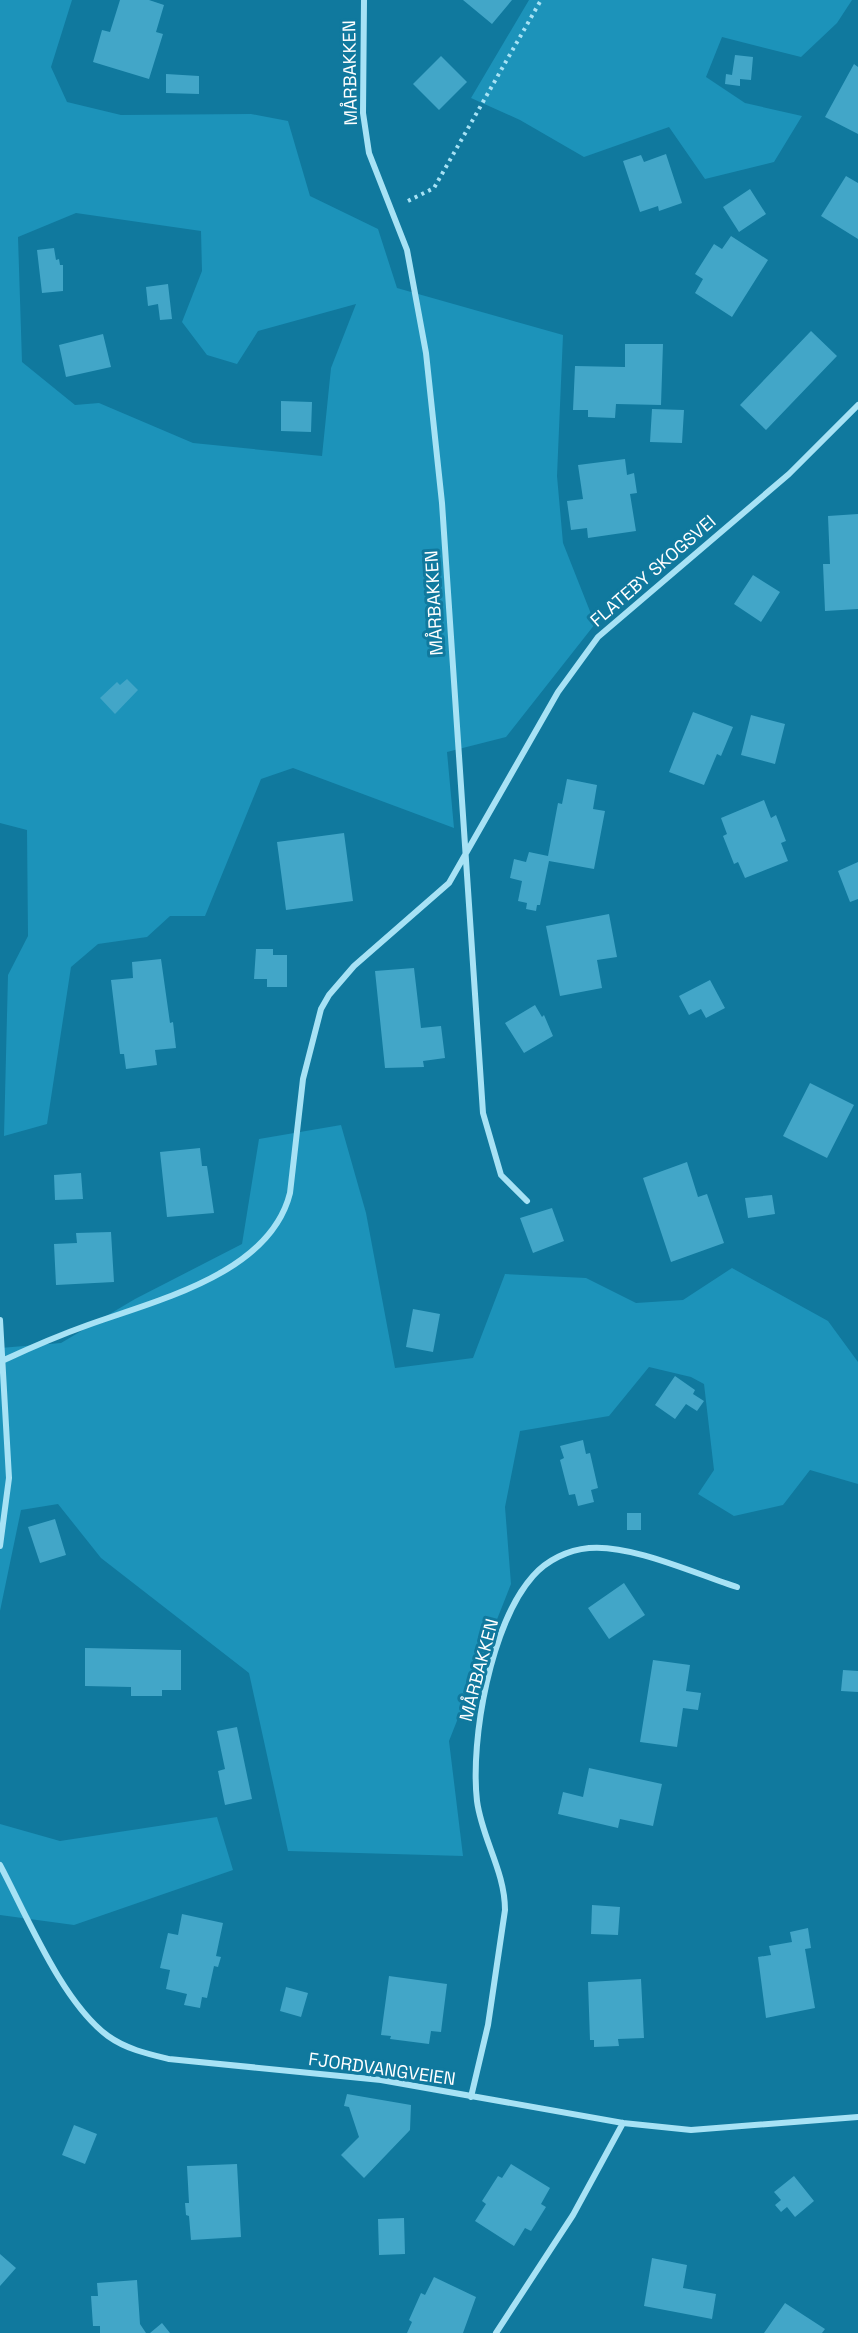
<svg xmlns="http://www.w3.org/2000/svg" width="858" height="2333" font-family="'Space Grotesk',sans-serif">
<rect width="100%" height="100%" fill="#10799e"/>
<!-- green -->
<path fill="#1c93ba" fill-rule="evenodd" d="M0,0H72L51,67L67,102L121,115L251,114L288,121L310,196L378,229L397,288L563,335L557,476L563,543L595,624L506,737L447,752L454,828L293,768L261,779L205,916H170L147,937L98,944L71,967L47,1124L4,1136L8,975L28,936L27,830L0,823ZM76,213L201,231L202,271L182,322L207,355L237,364L258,331L356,304L331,368L322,456L193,443L99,403L75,405L22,362L18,237Z
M529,0H852L837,23L801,57L722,37L706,77L745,103L802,116L774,162L705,179L669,127L584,157L520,120L471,98Z
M341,1125L366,1213L395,1368L473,1358L505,1274L586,1278L636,1303L683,1300L732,1268L828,1321L858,1362V1484L810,1470L783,1505L734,1516L698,1494L714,1470L704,1384L691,1377L649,1367L609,1416L520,1431L505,1507L511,1584L449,1741L463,1856L288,1851L249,1673L101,1558L58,1504L21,1510L0,1611V1348L61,1343L135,1299L242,1244L259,1139Z
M217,1817L233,1870L74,1925L0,1915V1824L60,1841Z"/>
<!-- building -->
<path fill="#42a6c8" d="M120,0H149L164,5L156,32L163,34L149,79L93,62L102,30L110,32Z
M463,0H512L492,24Z
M735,55L753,57L751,80L740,79V86L725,84L726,74L732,75Z
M441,56L467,82L439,110L413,84Z
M854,64L858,67V134L825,117Z
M166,74L199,76V94L166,93Z
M666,154L682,203L659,211L658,206L640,212L623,161L641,155L644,162Z
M846,176L858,183V239L821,216Z
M750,189L766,214L739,232L723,207Z
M731,236L768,260L732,317L695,293L703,279L695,274L714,244L722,249Z
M54,248L56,260L59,259L60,265H63V291L42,293L37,250Z
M168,284L172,319L160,320L158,304L148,306L146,287Z
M811,331L837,356L766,430L740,405Z
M103,334L111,367L66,377L59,345Z
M625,344H663L661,405L616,404L615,418L588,417V410H573L575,366L625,367Z
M281,401L312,402L311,432L281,431Z
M652,409L684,410L682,443L650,442Z
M625,459L627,475L634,473L637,493L630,494L636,531L588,538L587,528L571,530L567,501L583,499L578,465Z
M858,514V609L825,611L823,564H830L828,516Z
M753,575L780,592L761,622L734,604Z
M127,679L138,690L115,714L100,698L117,682L120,685Z
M693,712L733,727L721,756L717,754L704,785L669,772Z
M751,715L785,724L775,764L741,755Z
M567,779L597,785L593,809L605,811L594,869L549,861L540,905H537L536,911L526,909L527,903L518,901L522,881L510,878L514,859L526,862L529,852L548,856L558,803L562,804Z
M764,800L771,818L776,815L786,841L781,843L788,861L745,878L738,862L734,864L723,836L727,834L721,818Z
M344,833L353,901L286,910L277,842Z
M858,862V899L850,902L838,871Z
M609,914L617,957L597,960L602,988L560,996L546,926Z
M256,949H273V955H287V987H267V979H254Z
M161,959L170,1023L173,1022L176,1048L155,1050L157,1065L126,1069L124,1054H120L111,980L133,978L132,962Z
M414,968L421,1028L441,1026L445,1058L423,1061L424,1067L385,1068L375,971Z
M710,980L725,1008L706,1018L701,1009L689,1015L679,996Z
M535,1005L542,1017L544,1015L553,1036L524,1053L505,1023Z
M810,1083L854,1105L827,1158L783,1136Z
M200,1148L202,1166H207L214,1213L167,1217L160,1152Z
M687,1162L698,1197L707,1194L724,1243L671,1262L643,1178Z
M81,1173L83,1199L55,1200L54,1175Z
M772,1195L775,1214L748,1218L745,1198Z
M552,1208L564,1241L533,1253L520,1218Z
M111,1232L114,1282L56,1285L54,1244L77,1243L76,1233Z
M413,1309L440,1314L433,1352L406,1347Z
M675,1376L695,1390L693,1394L704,1401L697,1411L686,1404L675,1419L655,1405Z
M583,1440L586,1454L590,1453L598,1488L591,1490L594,1502L578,1506L575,1494L569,1495L560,1460L564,1458L560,1446Z
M627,1513H641V1530H627Z
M55,1519L66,1555L40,1563L28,1527Z
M624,1583L645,1615L609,1639L588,1608Z
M85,1648L181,1650V1690H162V1696H131V1687L85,1686Z
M653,1660L690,1665L686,1691L701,1693L698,1710L683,1708L677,1747L640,1742Z
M843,1670L858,1671V1692L841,1691Z
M237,1727L252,1799L225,1805L218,1771L225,1769L217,1731Z
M589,1768L662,1784L653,1826L620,1819L618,1828L558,1814L563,1792L583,1797Z
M592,1905L620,1907L618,1935L591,1934Z
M182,1914L223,1923L216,1956L221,1957L218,1967L214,1966L207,1998L202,1997L200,2008L184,2005L187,1994L166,1989L170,1970L160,1968L168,1933L178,1935Z
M808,1928L811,1948L805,1949L815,2008L766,2018L758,1957L771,1955L769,1946L792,1942L790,1932Z
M389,1976L447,1984L441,2032L431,2031L429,2044L390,2039L391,2036L381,2035Z
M641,1979L644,2038L618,2039L619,2046L594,2047V2040H590L588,1982Z
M286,1987L308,1993L301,2017L280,2011Z
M347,2094L411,2105L410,2130L364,2178L341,2155L359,2137L349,2107L344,2106Z
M74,2125L97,2134L85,2164L62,2155Z
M237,2164L241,2237L191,2240L189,2216L186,2215L185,2203H189L187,2166Z
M511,2164L550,2188L541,2204L546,2207L531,2231L525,2228L514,2246L475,2221L486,2204L482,2201L498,2176L502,2178Z
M794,2176L814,2201L795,2217L787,2207L781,2212L775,2205L781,2200L774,2192Z
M404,2218L405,2254L379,2255L378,2219Z
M0,2254L16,2268L0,2286Z
M652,2258L687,2265L683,2288L716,2294L712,2319L644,2306Z
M434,2277L476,2297L463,2333H407L412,2322L409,2320L421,2293L425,2295Z
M137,2280L140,2324L146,2333H100V2326H93L91,2296H98L97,2283Z
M785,2303L825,2329L822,2333H764Z
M162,2323L170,2333H150Z"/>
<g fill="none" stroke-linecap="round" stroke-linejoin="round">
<!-- path -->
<path stroke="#a7e2f5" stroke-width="4" stroke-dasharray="3 4.5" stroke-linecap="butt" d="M408,201L434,188L541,0"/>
<!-- minor -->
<path stroke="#a7e2f5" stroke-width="6" d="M364,0L363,113L369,153L407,250L426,353L442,503L483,1113L501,1175L527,1201
M0,1320L9,1478L0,1546
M4,1360C32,1347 60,1335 88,1325C157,1300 270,1274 290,1193L303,1079L321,1009L329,995L354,966L449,883L558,692L598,637L789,474L858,405
M0,1865C27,1916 62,2002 108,2036C126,2049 148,2054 169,2059L381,2080L623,2123L691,2130L858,2117
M471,2097L488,2025L505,1910C505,1871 482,1839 477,1801C470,1739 491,1623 533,1576C547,1560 568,1550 589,1548C631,1544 696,1574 737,1587
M496,2333L573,2215L623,2123"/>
</g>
<g text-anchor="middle" stroke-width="6" stroke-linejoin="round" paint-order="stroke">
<!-- street labels -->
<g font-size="18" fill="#fff" stroke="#10799e">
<text transform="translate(350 73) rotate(-91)" y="6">MÅRBAKKEN</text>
<text transform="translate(653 571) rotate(-41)" y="6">FLATEBY SKOGSVEI</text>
<text transform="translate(434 603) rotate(-93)" y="6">MÅRBAKKEN</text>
<text transform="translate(479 1670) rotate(-75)" y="6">MÅRBAKKEN</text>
<text transform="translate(382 2069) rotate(8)" y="6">FJORDVANGVEIEN</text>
</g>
</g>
</svg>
